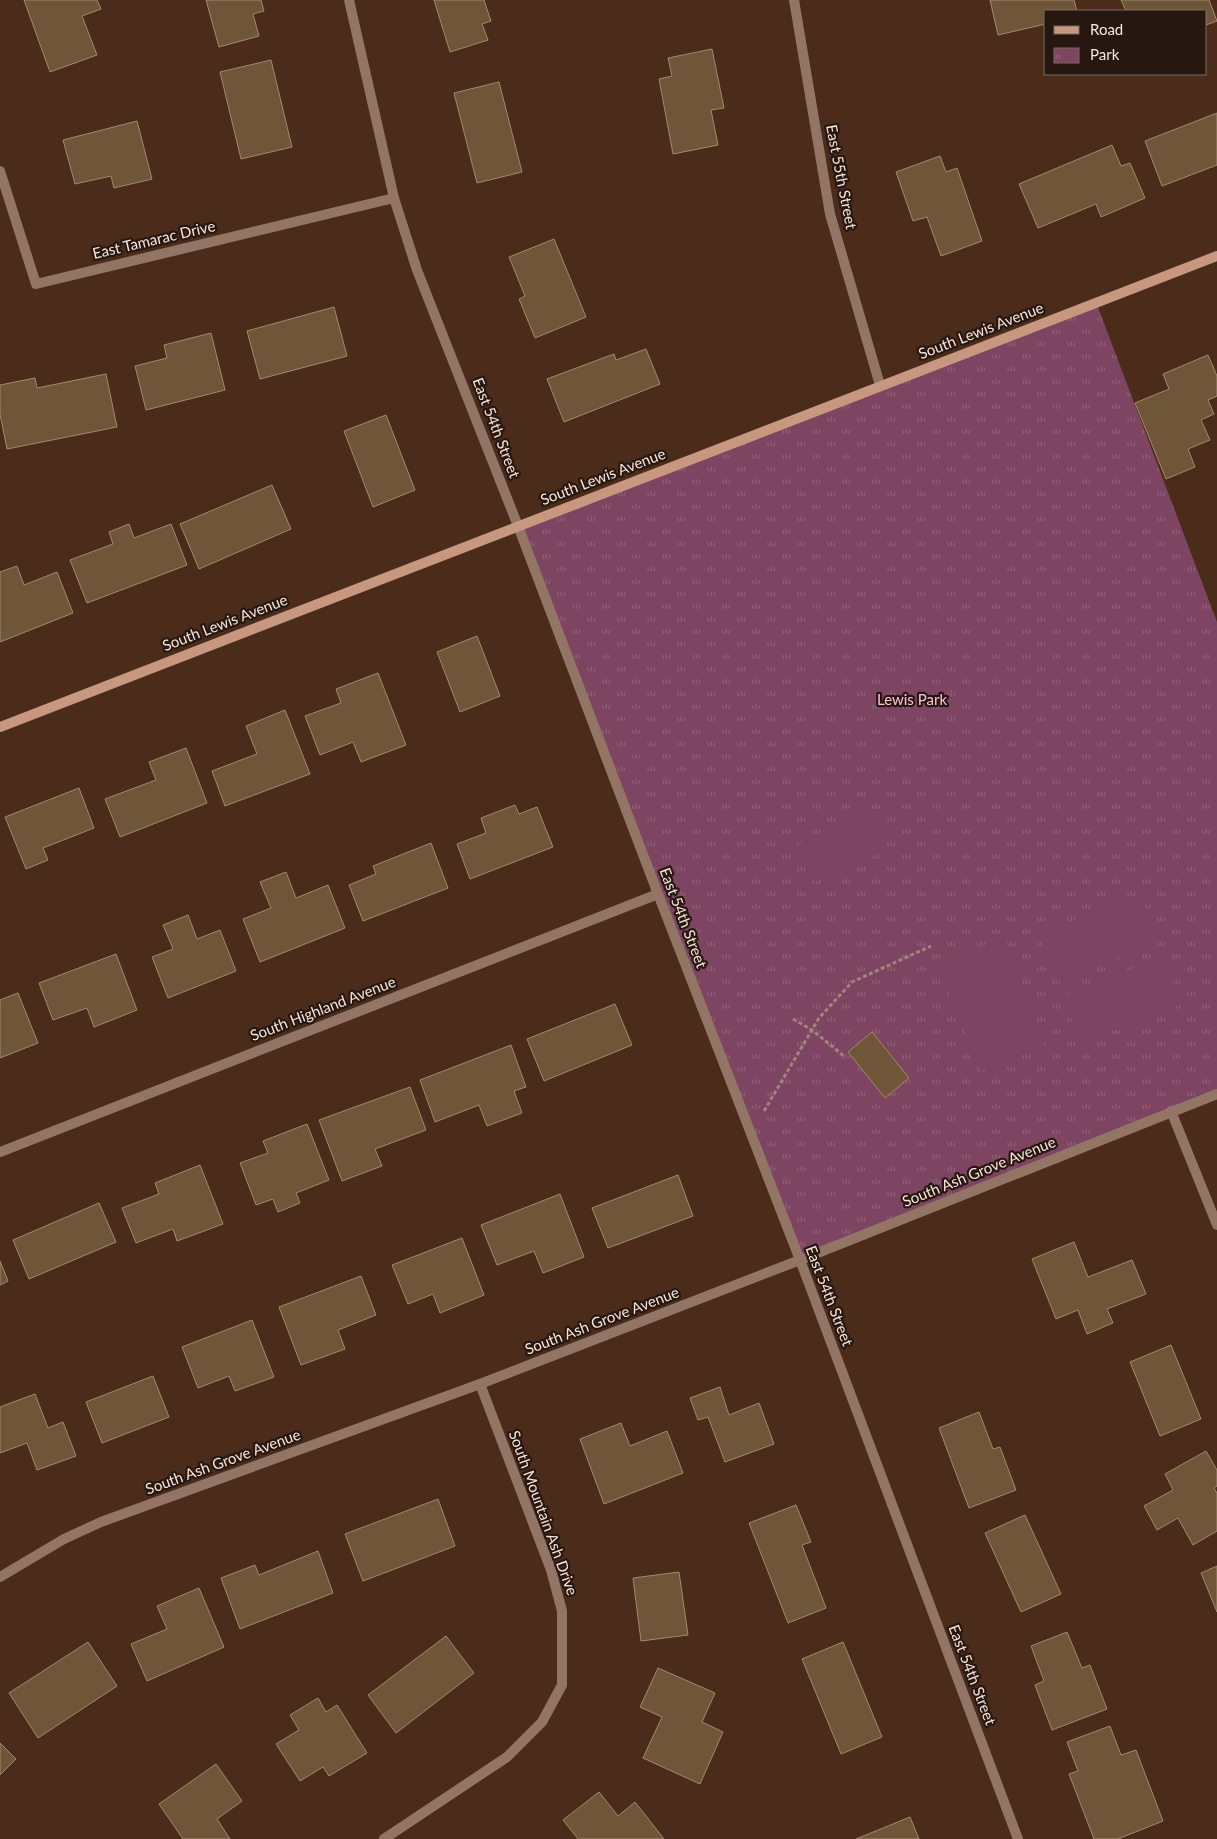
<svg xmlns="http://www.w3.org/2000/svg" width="1217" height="1839" font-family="Lato,sans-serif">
<defs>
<pattern id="park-tufts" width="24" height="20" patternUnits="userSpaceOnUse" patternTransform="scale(1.25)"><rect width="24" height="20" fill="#7d4561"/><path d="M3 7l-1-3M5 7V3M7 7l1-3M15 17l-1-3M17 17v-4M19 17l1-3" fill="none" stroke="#906077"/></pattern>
</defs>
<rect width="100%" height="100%" fill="#4b2c1a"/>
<!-- park -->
<path fill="url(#park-tufts)" d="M1096,302L1217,622V1096L800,1260L518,526Z"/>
<!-- garden -->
<path fill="#7d4561" d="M872,812L888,850L814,882L798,844Z
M1139,895L1158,942L1057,982L1039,935Z
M1003,938L1045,1046L980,1071L938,964Z
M1163,957L1182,1004L1081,1043L1062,996Z"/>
<!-- building -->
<path fill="#6f5639" stroke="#a4896b" d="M24,0H97L101,9L82,16L97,55L50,72Z
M206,0H261L264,11L253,14L259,36L219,47Z
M434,0H484L491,21L482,24L488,40L450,52Z
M990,0H1074L1077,11H1046V24L998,35Z
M1121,0H1209L1217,21L1206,25V11H1126Z
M712,49L724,108L711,110L718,145L673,154L659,79L672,76L668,58Z
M271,60L292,147L241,159L220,72Z
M499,82L522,172L477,183L454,93Z
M1217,113V165L1162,186L1145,141Z
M137,121L152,179L114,188L111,176L75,184L63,140Z
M1112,145L1121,166L1130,163L1145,198L1101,217L1096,204L1038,228L1019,184Z
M940,156L946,172L957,168L982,241L941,256L927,217L913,221L896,172Z
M554,239L586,317L535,338L519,299L525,296L509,257Z
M334,307L347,356L260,379L247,331Z
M211,333L225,390L146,410L135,366L167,358L164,345Z
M646,349L660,384L564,422L547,379L614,354L616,360Z
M1208,355L1217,376V396L1208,400L1214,414L1201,420L1210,440L1188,449L1195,467L1166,479L1135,403L1169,389L1163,374Z
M106,374L117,427L7,449L0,414V385L35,378L37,388Z
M386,415L415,490L373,507L344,431Z
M272,485L291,529L199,569L180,524Z
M129,524L134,538L171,524L187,565L87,603L70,560L113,544L109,532Z
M17,566L24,585L57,572L73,613L0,642V572Z
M477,636L500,696L460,712L437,652Z
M378,673L406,745L361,762L353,742L320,755L305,716L341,703L336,689Z
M285,710L310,774L225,806L212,771L257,754L246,726Z
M186,748L207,803L120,837L105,799L156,780L149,762Z
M79,788L94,828L43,848L48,860L26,869L5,817Z
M515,805L519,814L537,807L553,847L470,879L457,844L486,833L481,818Z
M431,843L448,888L363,921L349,885L376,874L373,866Z
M286,872L296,898L328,885L345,928L260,962L243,919L271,908L260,882Z
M188,915L197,939L220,930L236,971L168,998L152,957L173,949L163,925Z
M116,954L137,1010L94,1027L87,1008L53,1020L39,983Z
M18,993L38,1043L0,1058V1000Z
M615,1004L632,1045L544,1081L527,1039Z
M872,1032L909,1078L885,1098L848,1052Z
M511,1045L526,1087L514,1091L522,1113L487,1126L479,1105L435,1122L420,1080Z
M410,1087L426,1130L375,1149L382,1166L342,1181L319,1120Z
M307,1124L329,1180L296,1193L300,1203L278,1212L273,1199L256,1205L240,1163L268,1153L263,1141Z
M200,1165L223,1224L177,1241L173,1229L136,1243L122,1208L159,1194L155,1183Z
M678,1175L693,1216L608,1248L592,1208Z
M560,1194L584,1257L543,1273L534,1251L497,1265L481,1225Z
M99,1203L116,1242L29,1279L13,1240Z
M462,1238L484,1295L440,1313L433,1294L408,1304L392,1265Z
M1074,1242L1088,1277L1132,1260L1146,1294L1107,1309L1113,1323L1087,1334L1078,1310L1056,1319L1032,1259Z
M0,1261L8,1281L0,1285Z
M361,1276L376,1315L338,1330L345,1349L301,1365L279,1307Z
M252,1320L274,1377L235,1391L229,1376L198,1388L182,1347Z
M1171,1345L1201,1419L1160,1436L1130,1362Z
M153,1376L169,1417L102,1443L86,1402Z
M720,1387L729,1415L759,1403L774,1444L725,1462L708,1417L698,1420L690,1398Z
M35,1394L48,1428L63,1422L76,1456L37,1470L27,1443L0,1453V1407Z
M979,1412L993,1449L1000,1447L1016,1490L969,1508L939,1428Z
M621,1423L630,1446L667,1431L683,1473L604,1504L580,1439Z
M1206,1451L1217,1470V1486L1214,1488L1217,1493V1531L1193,1545L1178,1518L1157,1530L1144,1506L1173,1490L1165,1474Z
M438,1499L455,1546L363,1581L345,1534Z
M796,1505L811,1542L802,1545L826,1608L788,1623L749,1523Z
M1025,1515L1061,1594L1021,1612L985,1533Z
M318,1551L333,1593L240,1629L221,1578L255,1565L259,1575Z
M1217,1566V1612L1201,1573Z
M679,1572L688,1635L641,1641L633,1578Z
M199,1588L224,1647L147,1681L131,1644L167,1629L157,1606Z
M1067,1632L1082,1668L1090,1665L1107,1709L1052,1730L1035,1685L1044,1681L1031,1646Z
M446,1636L474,1673L396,1733L368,1695Z
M88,1642L117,1686L38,1738L9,1693Z
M843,1642L882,1737L841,1754L802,1659Z
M658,1668L715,1693L702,1722L723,1732L700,1784L643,1758L662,1717L640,1707Z
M318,1698L326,1712L337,1705L367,1753L329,1776L323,1767L300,1781L276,1744L299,1730L290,1715Z
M1110,1726L1121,1755L1136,1750L1163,1821L1118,1839H1094L1069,1774L1078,1771L1067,1742Z
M0,1743L16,1759L0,1775Z
M216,1764L242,1801L217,1819L230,1839H183L159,1804Z
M599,1792L618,1816L635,1802L664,1839H578L563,1820Z
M910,1817L919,1839H856Z"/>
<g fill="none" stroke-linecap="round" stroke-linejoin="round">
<!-- path -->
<path stroke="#a08678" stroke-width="3" stroke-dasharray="4 2.5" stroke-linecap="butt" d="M793,1019L812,1030L844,1056
M764,1111L819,1018L852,982L931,946"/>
<!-- street -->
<path stroke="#927565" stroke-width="10" d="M349,0L394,198L417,270L518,526L658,894L800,1260L1018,1839
M794,0L830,214L880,385
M0,171L36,284L394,198
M1171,1111L1217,1225
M0,1152L658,894
M0,1577L64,1539L101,1522L480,1384L800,1260L1217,1094
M384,1839L507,1757L542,1722L562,1685V1611L551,1570L480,1384"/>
<!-- secondary -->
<path stroke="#c7987f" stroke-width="10" d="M0,727L1217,256"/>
</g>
<g text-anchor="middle" stroke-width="4.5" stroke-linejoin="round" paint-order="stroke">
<!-- street labels -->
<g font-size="15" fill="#fae5da" stroke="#261811">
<text transform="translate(841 177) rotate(79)" y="5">East 55th Street</text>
<text transform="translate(154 240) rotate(-13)" y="5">East Tamarac Drive</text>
<text transform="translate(981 331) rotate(-21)" y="5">South Lewis Avenue</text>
<text transform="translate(496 428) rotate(69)" y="5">East 54th Street</text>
<text transform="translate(603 477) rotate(-21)" y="5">South Lewis Avenue</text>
<text transform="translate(225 623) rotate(-21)" y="5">South Lewis Avenue</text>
<text transform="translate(683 918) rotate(69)" y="5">East 54th Street</text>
<text transform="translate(323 1009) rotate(-21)" y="5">South Highland Avenue</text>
<text transform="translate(979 1172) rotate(-22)" y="5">South Ash Grove Avenue</text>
<text transform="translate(829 1296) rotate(69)" y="5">East 54th Street</text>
<text transform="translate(602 1321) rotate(-21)" y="5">South Ash Grove Avenue</text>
<text transform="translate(223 1462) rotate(-20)" y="5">South Ash Grove Avenue</text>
<text transform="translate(543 1513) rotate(70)" y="5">South Mountain Ash Drive</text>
<text transform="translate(972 1675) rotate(69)" y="5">East 54th Street</text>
</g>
<!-- park labels -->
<g font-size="15" fill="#fdc1dc" stroke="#261811">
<text x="912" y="705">Lewis Park</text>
</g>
</g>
<!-- legend -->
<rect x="1044" y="10" width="162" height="65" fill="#261811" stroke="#7b6a61"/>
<rect x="1054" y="26" width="25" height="8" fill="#c7987f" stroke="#7b6a61"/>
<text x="1090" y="35" font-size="15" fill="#fae5da">Road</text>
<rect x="1054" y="48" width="25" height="15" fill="url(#park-tufts)" stroke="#7b6a61"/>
<text x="1090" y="60" font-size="15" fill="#fae5da">Park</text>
</svg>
